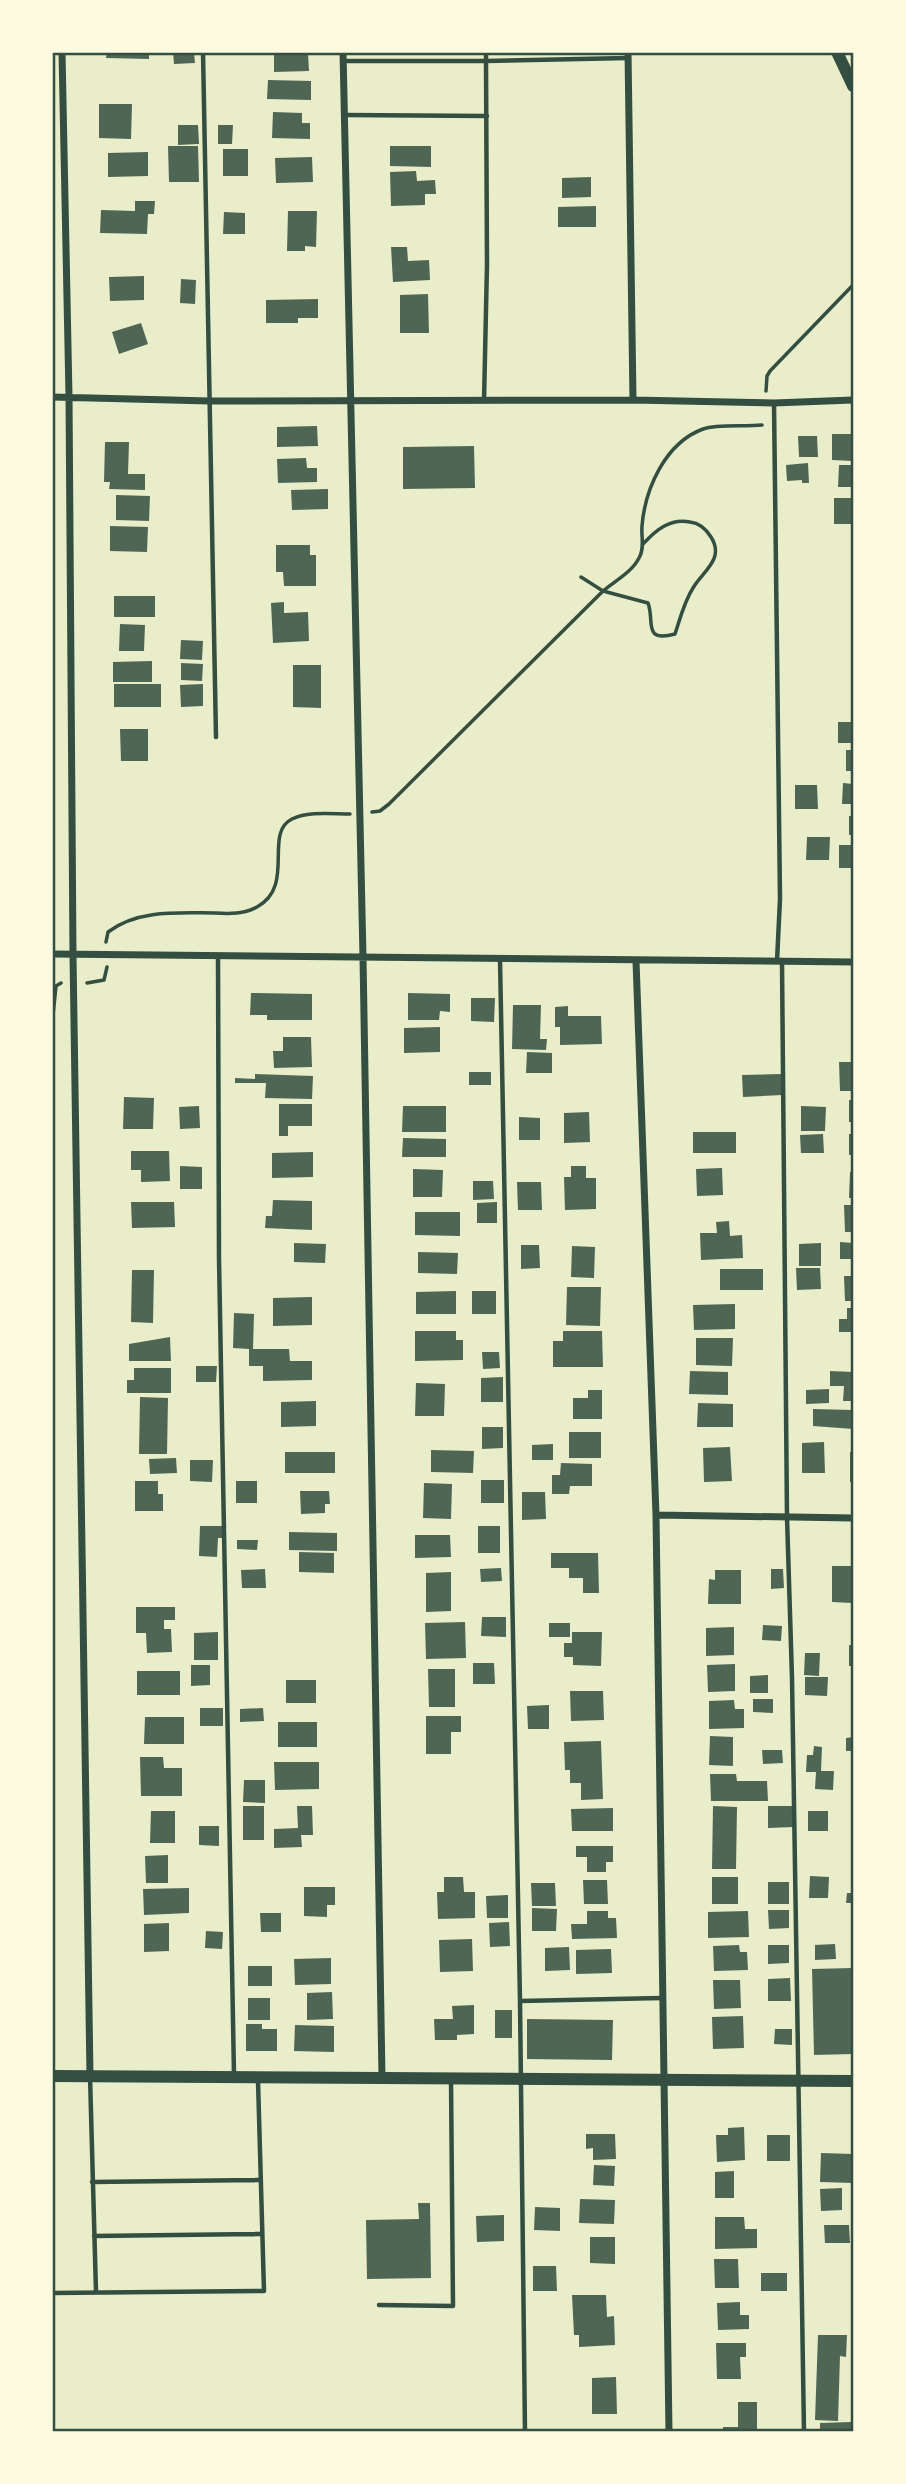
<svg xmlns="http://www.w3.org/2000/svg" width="906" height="2484" font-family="'Source Sans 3',sans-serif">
<rect width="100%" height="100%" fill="#e9edc9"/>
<!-- building -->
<path fill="#4f6655" d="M107,52H149V59L106,58Z
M173,52H194L195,63L174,64Z
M308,53L309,71L274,72V54Z
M268,80L311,81V100L267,99Z
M99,104H132L131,139L99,138Z
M273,112L302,113V123H310V139L272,138Z
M178,125H198L199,144L178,145Z
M218,125H233L232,144H218Z
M168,146H198L199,182H169Z
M390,146H431V167L390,166Z
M223,149H248V176H223Z
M148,152V176L108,177V153Z
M312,157L313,182L276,183L275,158Z
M416,171L417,181L435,180L436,194H425V205L391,206L390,172Z
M591,177V197L562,198V178Z
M135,201H155L154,214H148L147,234L100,233L101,210L135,211Z
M596,206V227H558V207Z
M288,211H317L316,247L305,246V251H287Z
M224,212L245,213V234H223Z
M391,247H407L408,261L429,260L430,280L393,282Z
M144,276V300L110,301L109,277Z
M181,279L196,280L195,304L180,303Z
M428,294L429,333H400V295Z
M318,299V318H298V323H266V300Z
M141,323L148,344L119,354L112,332Z
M317,426L318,446L277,447V427Z
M832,434H853V461L832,460Z
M798,436H817L818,457H799Z
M105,442H129L128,474H145V490L109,489L110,482H104Z
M474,446L475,488L403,489V447Z
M306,458L307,468H317V482L278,483L277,459Z
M808,463L809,483H802V480L787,481L786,465Z
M839,465H853V487H838Z
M328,489V509L292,510L291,490Z
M116,495L150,496L149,521L116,520Z
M834,498H853V524H834Z
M110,526L148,527L147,552L110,551Z
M276,545H310V555H316V586H284L283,572H276Z
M114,596H155V617H114Z
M284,602V613L308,612L309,641L273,643L271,603Z
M120,624L145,625L144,651H119Z
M181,640L203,641L202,660L180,659Z
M152,661V682H113V662Z
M181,663L203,664L202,681L181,680Z
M293,665H321V708L293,707Z
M114,684H161V707H114Z
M203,684V706L181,707L180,685Z
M838,722H853V743H838Z
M120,729H148V761H121Z
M846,750H853V771H846Z
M843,783L853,784V804H842Z
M795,785H817L818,809H795Z
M849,816H853V835H849Z
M807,837H830L829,860H806Z
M839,845H853V868H839Z
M251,993L312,994V1020H267V1015H250Z
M408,993L450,994V1012L440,1011L439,1020H408Z
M471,998H495L494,1022L471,1021Z
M513,1005H541L540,1039H547L546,1050L512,1049Z
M568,1006V1016H601L602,1044L560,1045V1027H555V1007Z
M440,1027V1052L404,1053V1028Z
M283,1037H311L312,1067L274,1068L273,1051H283Z
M527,1052L552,1053V1073H526Z
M839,1062H853V1091H840Z
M469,1072H491V1085H469Z
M255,1074L313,1076L312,1099L265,1098L266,1083H235V1078L255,1079Z
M782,1074V1095L743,1097L742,1075Z
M124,1097L154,1098L153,1129H123Z
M849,1100H853V1122H849Z
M279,1104H312V1126H288V1136H279Z
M199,1106L200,1128L180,1129L179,1107Z
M403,1106H446V1132H402Z
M801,1106L826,1107L825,1131H801Z
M589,1112L590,1142L564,1143V1113Z
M519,1117L540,1118V1140H519Z
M693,1132H736V1153H693Z
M823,1134L824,1153H801L800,1135Z
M849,1134H853V1155H849Z
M403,1138L446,1139V1157H402Z
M131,1151H169L170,1181L141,1182V1170H131Z
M313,1152V1177L272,1178V1153Z
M180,1166L202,1167V1189H180Z
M571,1166H586V1178H596V1209L565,1210L564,1177H571Z
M722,1168L723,1195L697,1196L696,1169Z
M413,1169L443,1170L442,1197H413Z
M850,1172H853V1198H849Z
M473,1181H493L494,1199L473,1200Z
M517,1182H541L542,1210H518Z
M273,1200L312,1201V1230L265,1228L266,1216H272Z
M131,1202H174L175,1227L132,1228Z
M497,1202V1223H477V1203Z
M844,1205H853V1232H845Z
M415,1212H460V1236L415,1235Z
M729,1221L730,1236L742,1235L743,1258L701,1260L700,1233H717L716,1222Z
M840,1242L853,1243V1259H840Z
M294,1243L326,1244L325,1263L294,1262Z
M821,1243V1266H799V1244Z
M521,1245H539L540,1268L521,1269Z
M572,1246L595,1247L594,1278L571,1277Z
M418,1252L458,1253L457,1274L418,1273Z
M796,1268H820L821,1289L797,1290Z
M720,1269H763V1290H720Z
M132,1270H154L153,1323L131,1322Z
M844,1276H853V1301H845Z
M567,1287H601L600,1326L566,1325Z
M456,1291V1314H416V1292Z
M472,1291H496V1314H472Z
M312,1297V1325L273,1326V1298Z
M735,1304V1329L694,1330L693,1305Z
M847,1308H853V1332H839V1319H847Z
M234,1313L254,1314L253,1349H289L290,1361H312V1380L263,1381V1366H249V1349L233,1348Z
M415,1331H456V1340H463V1360L415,1361Z
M563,1331H602L603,1367H553V1341H563Z
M170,1337L171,1361H129V1344Z
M696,1338H733L732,1366L696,1365Z
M482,1352H499L500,1368L483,1369Z
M196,1366H217L216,1382H196Z
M134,1368H171V1393H127V1380H134Z
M690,1371L728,1372V1395L689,1394Z
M830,1371L853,1372V1401H843L844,1386H830Z
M503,1377V1402H481V1378Z
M416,1383L445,1384L444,1416H415Z
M829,1389V1403L806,1404V1390Z
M588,1390H602V1419H573V1398H588Z
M140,1397L168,1398L167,1454H139Z
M316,1401V1426L281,1427V1402Z
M698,1403L733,1404V1427H697Z
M813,1409L853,1410V1429L813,1426Z
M482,1427H503V1448L482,1449Z
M569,1432H601V1458H569Z
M824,1442L825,1473H802V1443Z
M553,1444V1460H532V1445Z
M730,1447L732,1481L704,1482L703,1448Z
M431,1450L474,1451L473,1473L431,1472Z
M285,1452H335V1473H285Z
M850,1452H853V1482H850Z
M176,1458L177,1473L150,1474L149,1459Z
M190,1460H213L212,1482L190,1481Z
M561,1463L592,1464V1486H570L569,1494H552V1475H560Z
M481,1480H504V1503H481Z
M135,1481H158V1494H163V1511H135Z
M236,1481H257V1503H236Z
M424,1483L452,1484L451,1519L423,1518Z
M300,1491H329L330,1504H325V1513L301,1514Z
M522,1492H545L546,1519L522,1520Z
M200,1526H223V1538H218L217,1557L199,1556Z
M478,1526H500V1553H478Z
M289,1532L337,1533V1551L289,1550Z
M415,1535H450L451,1557L415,1558Z
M237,1540H258L257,1550L237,1549Z
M299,1552L334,1553V1573L299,1572Z
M551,1553H598L599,1593H583V1578H569V1568H551Z
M832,1566H853V1603L832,1602Z
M501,1568L502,1581L481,1582L480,1569Z
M265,1569L266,1588H242L241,1570Z
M771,1569H783L784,1588L771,1589Z
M715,1570H741V1604H708L709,1579L715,1580Z
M451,1572V1611L426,1612V1573Z
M136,1607H175V1620H164V1629H171L172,1652L147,1653L146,1633H136Z
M482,1617H506V1637L481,1636Z
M465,1622L466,1658L426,1659L425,1623Z
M549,1623H570V1637H549Z
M763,1625L782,1626L781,1641L762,1640Z
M734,1627V1655L706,1656V1628Z
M218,1632V1660H194V1633Z
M572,1632H602L601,1666L573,1665V1657H564V1643H572Z
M849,1645H853V1666H849Z
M805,1653H820L819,1676L804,1675Z
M473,1663H494L495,1684H473Z
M735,1664V1691L708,1692L707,1665Z
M191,1665H210V1685L191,1686Z
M428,1669H455V1707H429Z
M137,1671H180V1695H137Z
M768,1675V1693H750V1676Z
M805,1677H828L827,1696L805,1695Z
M286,1680H316V1703H286Z
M570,1691H603L604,1720L571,1721Z
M753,1699H773V1713L753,1712Z
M734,1700L735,1709H744V1728L709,1729V1701Z
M549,1705V1729H528L527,1706Z
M200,1708H223V1726H200Z
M263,1708L264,1721L240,1722V1709Z
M426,1716H461V1732H451V1754H426Z
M145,1717H184V1744H144Z
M278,1722H317V1747H278Z
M710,1736L733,1737V1766L709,1765Z
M853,1737V1751H846V1738Z
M601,1741L603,1799L581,1800V1783H570V1770H565L564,1742Z
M814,1746L822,1747L821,1771H834L833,1790L815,1789L816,1772H806L807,1755H813Z
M762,1750H782L783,1763L763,1764Z
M140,1757H163L164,1768H182V1796H141Z
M274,1762H319V1789L275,1790Z
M710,1774H736L737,1781H767L768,1801H711Z
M244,1780H265V1803L243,1802Z
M243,1806H264V1840H243Z
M297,1806H312L313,1835H301L302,1847L274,1848V1829L298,1828Z
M713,1806L737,1807L736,1869H712Z
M768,1806H793L794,1827L768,1828Z
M613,1808V1831H572L571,1809Z
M151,1811H175V1843H150Z
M808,1811H828V1831H808Z
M199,1826H219V1846L199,1845Z
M576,1846H613V1862H606V1872H587V1857H576Z
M168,1855V1883H146L145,1856Z
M810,1876L829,1877L828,1898H809Z
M444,1877H463L464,1892H475V1918L438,1919L437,1892H444Z
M712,1877H738V1904H712Z
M583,1880H607L608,1904H584Z
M768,1882H789V1904H768Z
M531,1883H555L556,1906H532Z
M304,1887H335V1905H327V1917L304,1916Z
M189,1888V1913L144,1915L143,1889Z
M847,1893H853V1903H846Z
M508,1895V1918H487L486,1896Z
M532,1908L557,1909L556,1931H532Z
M768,1910H789V1928L769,1929Z
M587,1911H608V1918H616L617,1938L572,1939L571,1924H587Z
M748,1911L749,1937L708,1938V1912Z
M260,1913H281V1932H261Z
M509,1922L510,1946L490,1947L489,1923Z
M169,1923V1951L144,1952V1924Z
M206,1931L223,1932L222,1949L205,1948Z
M472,1939L473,1971L440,1972L439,1940Z
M835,1944L836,1959L815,1960V1945Z
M739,1945L740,1952H747L748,1970L714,1971L713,1946Z
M768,1945H789V1963L768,1964Z
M569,1947L570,1970L545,1971V1948Z
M611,1949L612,1973L576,1974V1950Z
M331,1958V1984L295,1985L294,1959Z
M248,1966H272V1986H248Z
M852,1968L853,2054L814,2055L812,1969Z
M790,1978L791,2001H768V1979Z
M713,1980H740L741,2008L714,2009Z
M332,1992L333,2019L307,2020V1993Z
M248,1998H270V2020H248Z
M474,2005V2034L457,2035V2040H435L434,2019H453L452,2006Z
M495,2010H512V2038H495Z
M743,2016L744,2048L713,2049L712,2017Z
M527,2019L613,2020L612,2060L527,2059Z
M246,2024H262V2029H277V2051H246Z
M295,2025L334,2026V2052L294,2051Z
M775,2029H792V2045L774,2044Z
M744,2127L745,2160L717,2162L716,2135H728V2128Z
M586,2134H615L616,2159L593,2160V2148L586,2149Z
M767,2135H790V2161H767Z
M821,2153L853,2154V2183L820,2182Z
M594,2165L615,2166L614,2186L593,2185Z
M734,2171V2198H715V2172Z
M842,2188V2210L821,2211L820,2189Z
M580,2199L615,2200L614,2224L579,2223Z
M418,2203H430L431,2278L367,2279L366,2220L419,2219Z
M535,2207L560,2208V2231L534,2230Z
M504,2215V2241L477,2242L476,2216Z
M715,2217H744L745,2229H757V2248L715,2249Z
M824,2225H849L850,2243H825Z
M590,2237H615V2264L590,2263Z
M714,2259H738L739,2288H715Z
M533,2266H556L557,2291H533Z
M761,2273H787V2291H761Z
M572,2295H606L607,2317L614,2316L615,2345L579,2347V2335H574Z
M740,2302V2315H749V2329L718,2330L717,2303Z
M818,2335H847L846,2357L840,2356L838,2421L815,2420Z
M716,2343H746V2357H740L741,2379H717Z
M616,2377L617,2414H592V2378Z
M738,2402H757V2432H723V2427H738Z
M852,2422V2432H820V2423Z"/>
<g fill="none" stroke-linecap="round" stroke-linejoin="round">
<!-- path -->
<path stroke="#344e41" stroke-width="3.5" d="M766,391L767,376L770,371L853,285
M581,577L603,591L648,603C655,621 642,643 675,634C680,619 684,602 693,588C703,571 725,559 711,537C706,529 699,523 690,522C670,518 656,530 643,544
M372,812L380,811L389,804L603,591C615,581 632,572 639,558C645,549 641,536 642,526C645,489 665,443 703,429C718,424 745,427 762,425
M106,942L108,932C138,909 180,913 215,913C230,914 244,914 257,907C296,886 263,833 292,819C308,811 332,814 350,814
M87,983L104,980L107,967
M52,1025L56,986L61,983"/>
<!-- service -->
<path stroke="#344e41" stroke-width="4.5" d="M203,52L216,737
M486,52V61L628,58
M343,61H486L487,264L484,401
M345,115L487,116
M774,403L780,899L777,961
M218,956L219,1259L234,2075
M500,959L520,2001L525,2432
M782,962L787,1517L792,1678L804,2432
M520,2001L662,1998
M90,2076L96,2292
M92,2182L261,2180
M94,2236L262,2234
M52,2293L264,2291L258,2081
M379,2305L453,2306L451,2079"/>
<!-- minor -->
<path stroke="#344e41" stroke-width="7" d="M62,52L69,396L73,955L90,2076
M343,52L363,957L382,2077
M628,52L633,400
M52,397L210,401L633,400L774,403L853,400
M52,954L853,962
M636,961L656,1515L669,2432
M656,1515L853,1518"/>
<!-- secondary -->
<path stroke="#344e41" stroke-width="12" d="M837,52L853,86
M52,2076L853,2081"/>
</g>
<!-- border -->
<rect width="906" height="2484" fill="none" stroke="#fefae0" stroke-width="108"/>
<rect x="54" y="54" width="798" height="2376" fill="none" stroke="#344e41" stroke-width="2.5"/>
</svg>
